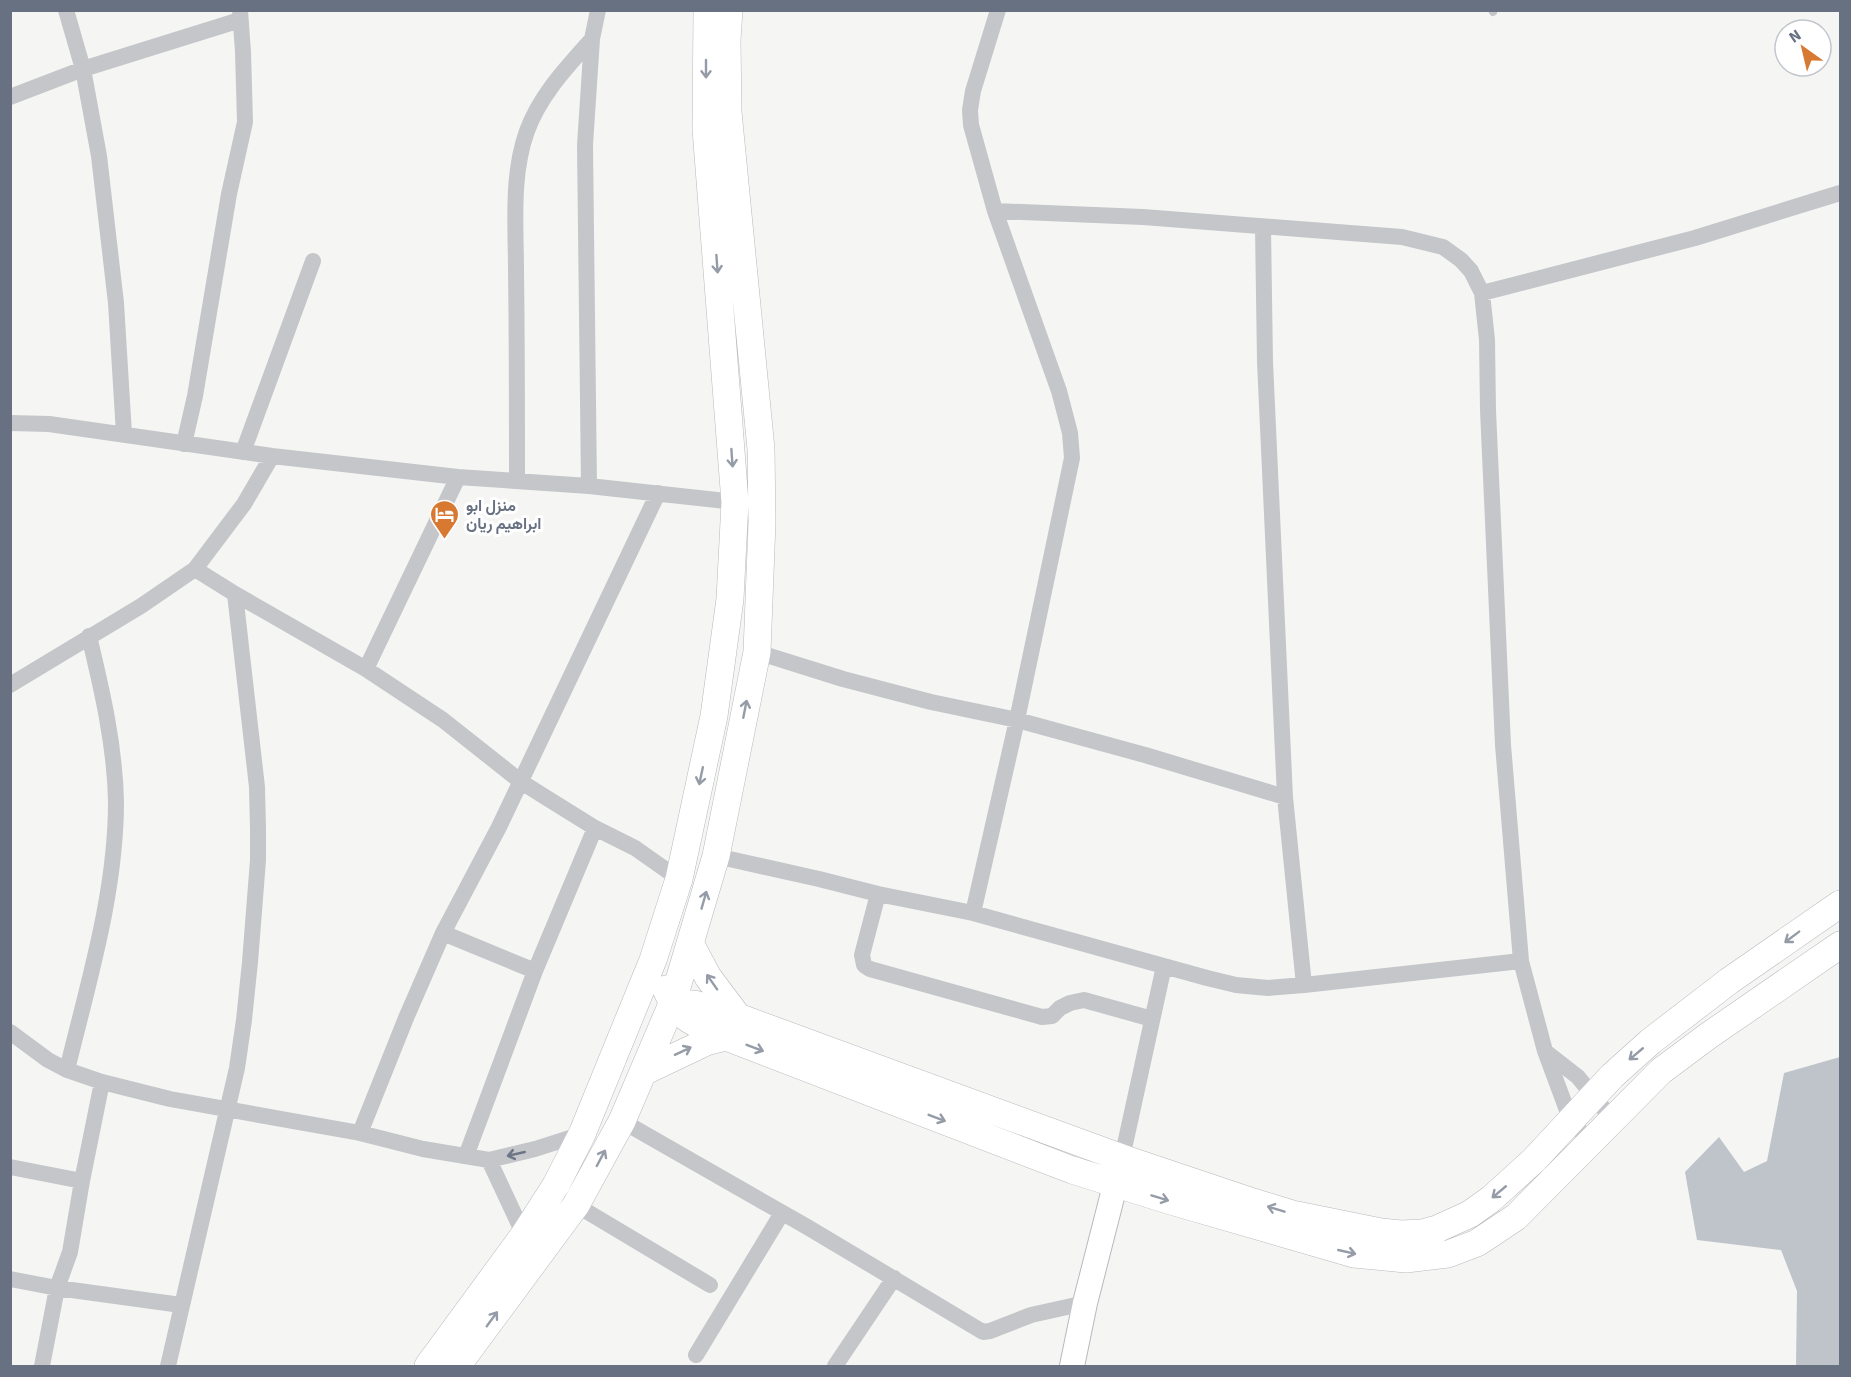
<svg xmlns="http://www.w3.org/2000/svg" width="1851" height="1377" font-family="'Source Sans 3',Vazirmatn,sans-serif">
<rect width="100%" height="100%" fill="#f5f6f3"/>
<!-- water -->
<path fill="#bec4ca" d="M1840,1057V1366H1796L1797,1291L1781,1250L1697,1240L1685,1172L1719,1137L1744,1172L1767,1161L1784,1073Z"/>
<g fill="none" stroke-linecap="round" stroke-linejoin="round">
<defs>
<path id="secondary" d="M1072,1366L1085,1303L1120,1166"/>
<path id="primary" d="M691,945L708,977L738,1017
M666,989C679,1021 697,1024 726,1037L1072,1170L1171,1201L1354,1254L1406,1259L1448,1254L1477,1243L1516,1217L1661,1071L1708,1036L1840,945
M675,1004H694L738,1017L1122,1158L1253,1202L1292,1214L1381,1232L1401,1234L1422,1233L1437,1229L1470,1214L1491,1199L1534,1160L1612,1076L1651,1041L1729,981L1840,904
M643,1072L706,1042L726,1037
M428,1366L524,1235L556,1185L582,1134L653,960L679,879L714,716L730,599L735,502L706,129L707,10
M457,1366L576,1205L622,1121L672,1004L716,856L757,652L762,522L761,449L728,112L727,40L729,10"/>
</defs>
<!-- secondary casing -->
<use href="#secondary" stroke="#b6b9be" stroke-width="26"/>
<!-- primary casing -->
<use href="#primary" stroke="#b7b9bd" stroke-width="28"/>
<!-- lane -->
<path stroke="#c4c6ca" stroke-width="8" d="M1492,10L1493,12"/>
<!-- street -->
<path stroke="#c4c6ca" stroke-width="16" d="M66,10L83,69L99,156L116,303L124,434
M10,97L83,69L240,20
M995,211L1143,217L1402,237L1443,247L1461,260L1471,271L1482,293L1487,340L1488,410L1503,745L1521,961L1545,1051L1571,1121L1591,1143
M1263,228L1265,362L1285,797L1304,985
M1482,293L1695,238L1840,193
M10,423L49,424L272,456L458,477L589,486L735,502
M184,444L195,396L229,194L245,122L243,52L240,10
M243,452L313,261
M517,481C517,411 517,341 516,271C516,225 511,175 527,131C540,95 567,67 592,39
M589,486L585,145L592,39L598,10
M195,569L235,594L366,669L443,720L520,781L542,795L595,828L635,848L679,879
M757,652L843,679L931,702L1017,720L1145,755L1285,797
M366,669L458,477
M10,685L141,606L195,569L244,504L272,456
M716,856L819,879L878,894L973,913L1207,978L1236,985L1268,988L1304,985L1521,961
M878,894L862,955L864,965L870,969L1042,1017L1052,1016L1060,1008L1070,1003L1084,1000L1152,1019
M973,913L1017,720L1072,458L1070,433L1059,391L995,211L971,125L970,110L973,91L998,10
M443,933L535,971
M10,1032L48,1060L67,1070L102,1082L170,1099L360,1133L423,1149L489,1160L535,1149L582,1134
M1546,1052L1578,1077L1612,1119
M67,1070C88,983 116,893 116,802C115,746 102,690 89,636
M622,1121L809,1228L983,1332L990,1331L1031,1315L1085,1303
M360,1133L406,1018L443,933L499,827L658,493
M466,1156L535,971L595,828
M1122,1158L1164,966
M489,1160L524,1235
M10,1167L82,1181
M576,1205L710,1285
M10,1279L57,1288L181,1305
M696,1355L782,1213
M42,1366L57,1288L70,1252L82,1181L102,1082
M168,1366L237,1068L244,1020L250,962L258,860V829L257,787L235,594
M835,1366L894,1278"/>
<!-- secondary -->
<use href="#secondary" stroke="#fff" stroke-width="24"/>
<!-- primary -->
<use href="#primary" stroke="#fff" stroke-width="27"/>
</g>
<!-- one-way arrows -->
<defs><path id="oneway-shaft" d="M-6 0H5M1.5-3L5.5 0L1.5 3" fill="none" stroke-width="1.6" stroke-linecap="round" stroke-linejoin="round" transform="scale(1.5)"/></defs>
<g stroke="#959ca8">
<use href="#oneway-shaft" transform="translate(706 69) rotate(90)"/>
<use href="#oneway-shaft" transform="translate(717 264) rotate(86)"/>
<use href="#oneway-shaft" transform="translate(732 458) rotate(86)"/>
<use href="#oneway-shaft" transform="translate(745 709) rotate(-79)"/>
<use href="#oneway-shaft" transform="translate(701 776) rotate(102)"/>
<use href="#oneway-shaft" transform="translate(704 900) rotate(-74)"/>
<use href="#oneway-shaft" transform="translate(1792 937) rotate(143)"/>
<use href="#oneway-shaft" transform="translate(712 982) rotate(-125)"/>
<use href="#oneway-shaft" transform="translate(755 1048) rotate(21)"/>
<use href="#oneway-shaft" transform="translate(683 1051) rotate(-25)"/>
<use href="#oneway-shaft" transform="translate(1636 1054) rotate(140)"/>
<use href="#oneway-shaft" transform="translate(937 1118) rotate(21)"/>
<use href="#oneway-shaft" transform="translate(601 1158) rotate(-62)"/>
<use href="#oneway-shaft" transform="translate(1499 1192) rotate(140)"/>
<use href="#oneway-shaft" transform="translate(1160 1198) rotate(17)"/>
<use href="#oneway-shaft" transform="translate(1276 1209) rotate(-163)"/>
<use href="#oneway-shaft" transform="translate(1347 1252) rotate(13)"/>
<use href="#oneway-shaft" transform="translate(492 1319) rotate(-54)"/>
</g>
<use stroke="#6c7586" href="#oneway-shaft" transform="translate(516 1154) rotate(167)"/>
<!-- icons -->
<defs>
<symbol id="hotel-pin" viewBox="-11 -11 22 30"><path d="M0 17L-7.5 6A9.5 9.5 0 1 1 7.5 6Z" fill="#d77931" stroke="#fff"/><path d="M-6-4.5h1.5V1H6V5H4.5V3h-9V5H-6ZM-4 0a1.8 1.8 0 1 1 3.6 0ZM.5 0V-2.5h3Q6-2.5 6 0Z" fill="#fff"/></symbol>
</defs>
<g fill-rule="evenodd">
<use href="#hotel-pin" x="428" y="498" width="33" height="45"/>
</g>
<g text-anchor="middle" stroke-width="6" stroke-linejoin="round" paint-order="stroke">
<!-- poi labels -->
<g font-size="16" font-weight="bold" fill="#677182" stroke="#fff" text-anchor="start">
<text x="466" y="511">منزل ابو<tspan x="466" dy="18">ابراهيم ريان</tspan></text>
</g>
</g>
<!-- border -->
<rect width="1851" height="1377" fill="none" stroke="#677182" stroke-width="24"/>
<!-- north arrow -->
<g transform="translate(1803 48) rotate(326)"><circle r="28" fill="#ffffff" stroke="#c2c6cd" stroke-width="1.5"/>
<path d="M0-4.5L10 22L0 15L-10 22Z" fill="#d77931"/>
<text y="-9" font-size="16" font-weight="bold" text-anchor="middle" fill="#677182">N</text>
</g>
</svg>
